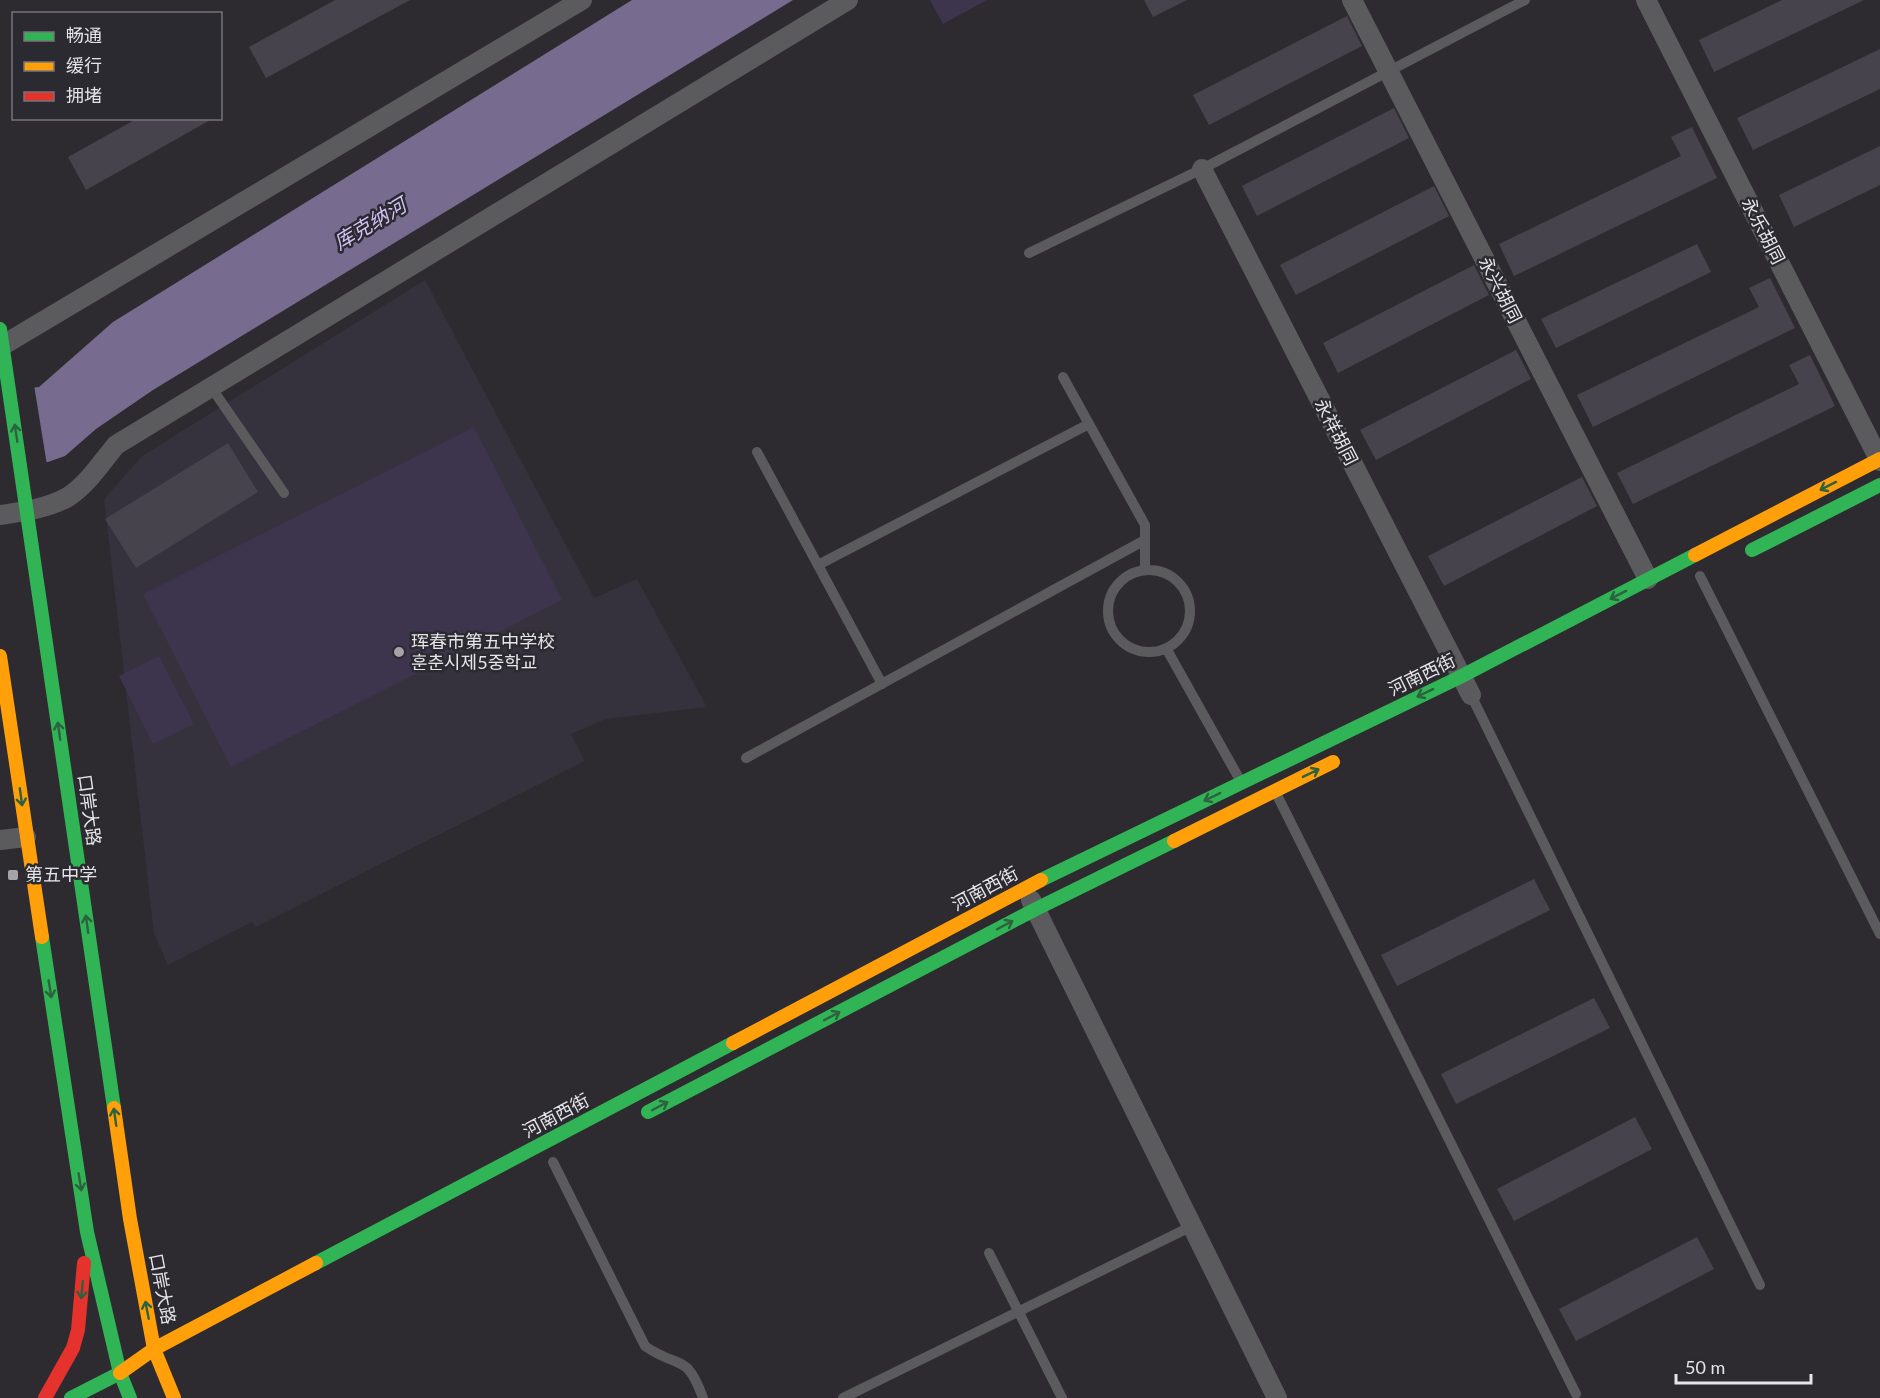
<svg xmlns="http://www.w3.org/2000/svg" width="1880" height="1398" font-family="Lato,'Noto Sans SC','Noto Sans KR',sans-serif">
<rect width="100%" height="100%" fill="#2d2b30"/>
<!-- built -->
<path fill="#35313d" d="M425,280L594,598L637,579L707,707L606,719L571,734L585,761L256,927L252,922L168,965L154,934L104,499L142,456Z"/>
<!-- green -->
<path fill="#3d354d" d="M930,0H987L943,24Z
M474,427L562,600L231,767L143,594Z
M159,656L194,724L153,744L119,676Z"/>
<!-- water -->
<path fill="#776b8f" d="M632,0H793L153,390L96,429L65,456L48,462L0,468V392L39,387L113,322Z"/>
<!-- pier -->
<path fill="#2d2b30" d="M34,385L47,465L0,471V389Z"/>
<!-- building -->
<path fill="#46434c" d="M335,0H410L266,78L249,47Z
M1144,0H1187L1153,17Z
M1782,0H1864L1714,72L1699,40Z
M1347,16L1362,46L1209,125L1193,95Z
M1880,49V89L1753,150L1737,118Z
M1394,108L1409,138L1257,216L1242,186Z
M138,118H214L86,190L68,157Z
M1692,127L1717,178L1514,276L1499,244L1681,156L1671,137Z
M1880,146V185L1794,227L1779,195Z
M1434,186L1449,216L1296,295L1280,265Z
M1697,244L1711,272L1556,348L1541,319Z
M1474,265L1489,295L1338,373L1323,343Z
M1770,278L1795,328L1593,427L1577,395L1759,307L1749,288Z
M1516,350L1531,379L1376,460L1360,430Z
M1810,355L1835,406L1633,504L1617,473L1799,384L1789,365Z
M228,443L258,492L136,568L105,519Z
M1582,477L1597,506L1444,586L1428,556Z
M1534,879L1550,910L1397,986L1381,955Z
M1594,998L1610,1028L1456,1104L1441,1074Z
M1635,1117L1652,1149L1514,1221L1497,1189Z
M1697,1237L1714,1269L1576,1341L1559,1309Z"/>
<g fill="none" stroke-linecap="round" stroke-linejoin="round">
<!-- lane -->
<path stroke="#5b5a5d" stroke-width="10" d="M1029,253L1202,169L1525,0
M1063,377L1145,525V570
M211,387L284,493
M757,452L882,684
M818,565L1089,424
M1108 611a41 41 0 1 1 82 0a41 41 0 1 1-82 0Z
M1700,576L1880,934
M1166,648L1240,780
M1471,695L1760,1285
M746,758L1145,540
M1276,793L1576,1394
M553,1162L645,1346C679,1370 686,1351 703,1398
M989,1253L1062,1398
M843,1398L1192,1226"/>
<!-- street -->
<path stroke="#5b5a5d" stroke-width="20" d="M1352,0L1648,579
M1646,0L1880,461
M1202,169L1471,695
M0,347L582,0
M0,515C22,512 49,508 68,497C87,485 102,462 116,445L848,0
M0,840L26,837
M1031,900L1277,1398"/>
<!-- fast -->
<path stroke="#30b455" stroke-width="14" d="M0,329L114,1108
M1752,550L1880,485
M1041,880L1460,677L1695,555
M42,937L87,1232L120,1373L130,1398
M648,1112L1036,909L1174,841
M316,1263L733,1043
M71,1398L120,1373"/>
<!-- slow -->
<path stroke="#ff9f0a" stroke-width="14" d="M1695,555L1880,459
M0,656L42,937
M1174,841L1333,762
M733,1043L1041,880
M114,1108L130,1219L154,1349L174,1398
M120,1373L154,1349L316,1263"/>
<!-- jam -->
<path stroke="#e5322d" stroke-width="14" d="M45,1398L73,1348L78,1330L84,1263"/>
</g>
<!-- one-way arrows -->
<defs><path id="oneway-shaft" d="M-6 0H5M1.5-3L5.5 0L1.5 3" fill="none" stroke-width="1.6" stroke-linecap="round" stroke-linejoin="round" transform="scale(1.5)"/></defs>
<g stroke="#2e613f">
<use href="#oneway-shaft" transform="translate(16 433) rotate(-99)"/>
<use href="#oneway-shaft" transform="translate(1828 486) rotate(153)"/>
<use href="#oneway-shaft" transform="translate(1618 595) rotate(153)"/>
<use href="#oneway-shaft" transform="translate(1425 693) rotate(154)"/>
<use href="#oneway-shaft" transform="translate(59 731) rotate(-98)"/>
<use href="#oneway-shaft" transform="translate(1311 773) rotate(-26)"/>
<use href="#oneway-shaft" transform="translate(21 797) rotate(82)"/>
<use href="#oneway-shaft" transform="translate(1212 797) rotate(154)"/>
<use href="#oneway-shaft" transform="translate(87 924) rotate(-98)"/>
<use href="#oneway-shaft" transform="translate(1005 925) rotate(-28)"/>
<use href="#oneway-shaft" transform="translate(50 989) rotate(81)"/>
<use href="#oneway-shaft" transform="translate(832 1016) rotate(-28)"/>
<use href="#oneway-shaft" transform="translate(660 1106) rotate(-28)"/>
<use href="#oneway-shaft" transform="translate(115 1117) rotate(-98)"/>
<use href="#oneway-shaft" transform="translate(80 1182) rotate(81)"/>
<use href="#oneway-shaft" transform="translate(82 1290) rotate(95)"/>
<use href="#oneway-shaft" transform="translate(147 1310) rotate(-101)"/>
</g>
<!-- markers -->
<g fill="#a5a3a8" stroke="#2c2a31" stroke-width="2">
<circle cx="399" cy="652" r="6"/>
<rect x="7" y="869" width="12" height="12" rx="3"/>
</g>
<g text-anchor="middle" stroke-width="5" stroke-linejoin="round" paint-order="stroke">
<!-- street labels -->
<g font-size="18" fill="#e5e4e8" stroke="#2c2a31">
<text transform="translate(1763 231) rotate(63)" y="6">永乐胡同</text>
<text transform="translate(1500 290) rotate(63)" y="6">永兴胡同</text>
<text transform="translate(1336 432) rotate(63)" y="6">永祥胡同</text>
<text transform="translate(1422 675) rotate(-26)" y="6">河南西街</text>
<text transform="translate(89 810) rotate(82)" y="6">口岸大路</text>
<text transform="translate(985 889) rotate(-28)" y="6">河南西街</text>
<text transform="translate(556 1116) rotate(-28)" y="6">河南西街</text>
<text transform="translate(162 1289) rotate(79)" y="6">口岸大路</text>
</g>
<!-- poi labels -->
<g font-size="18" fill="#e5e4e8" stroke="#2c2a31" text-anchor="start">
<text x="411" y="648">珲春市第五中学校<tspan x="411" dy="21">훈춘시제5중학교</tspan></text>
<text x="25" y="881">第五中学</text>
</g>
<!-- water labels -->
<g font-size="20" font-style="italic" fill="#d3c2f6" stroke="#2c2a31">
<text transform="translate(370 224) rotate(-31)" y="7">库克纳河</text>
</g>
</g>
<!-- legend -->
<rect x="12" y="12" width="210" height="108" fill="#2c2a31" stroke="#76747a" stroke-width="1.5"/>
<rect x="24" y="32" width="30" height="9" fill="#30b455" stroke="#76747a" stroke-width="1.5"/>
<text x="66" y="42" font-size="18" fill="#e5e4e8">畅通</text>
<rect x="24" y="62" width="30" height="9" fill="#ff9f0a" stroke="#76747a" stroke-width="1.5"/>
<text x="66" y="72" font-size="18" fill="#e5e4e8">缓行</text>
<rect x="24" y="92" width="30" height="9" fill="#e5322d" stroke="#76747a" stroke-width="1.5"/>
<text x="66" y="102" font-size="18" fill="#e5e4e8">拥堵</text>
<!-- scale -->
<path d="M1676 1374v9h135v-9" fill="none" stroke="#e5e4e8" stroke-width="3"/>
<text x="1685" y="1374" font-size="18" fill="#e5e4e8" stroke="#2c2a31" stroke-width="4.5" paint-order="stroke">50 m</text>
</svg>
